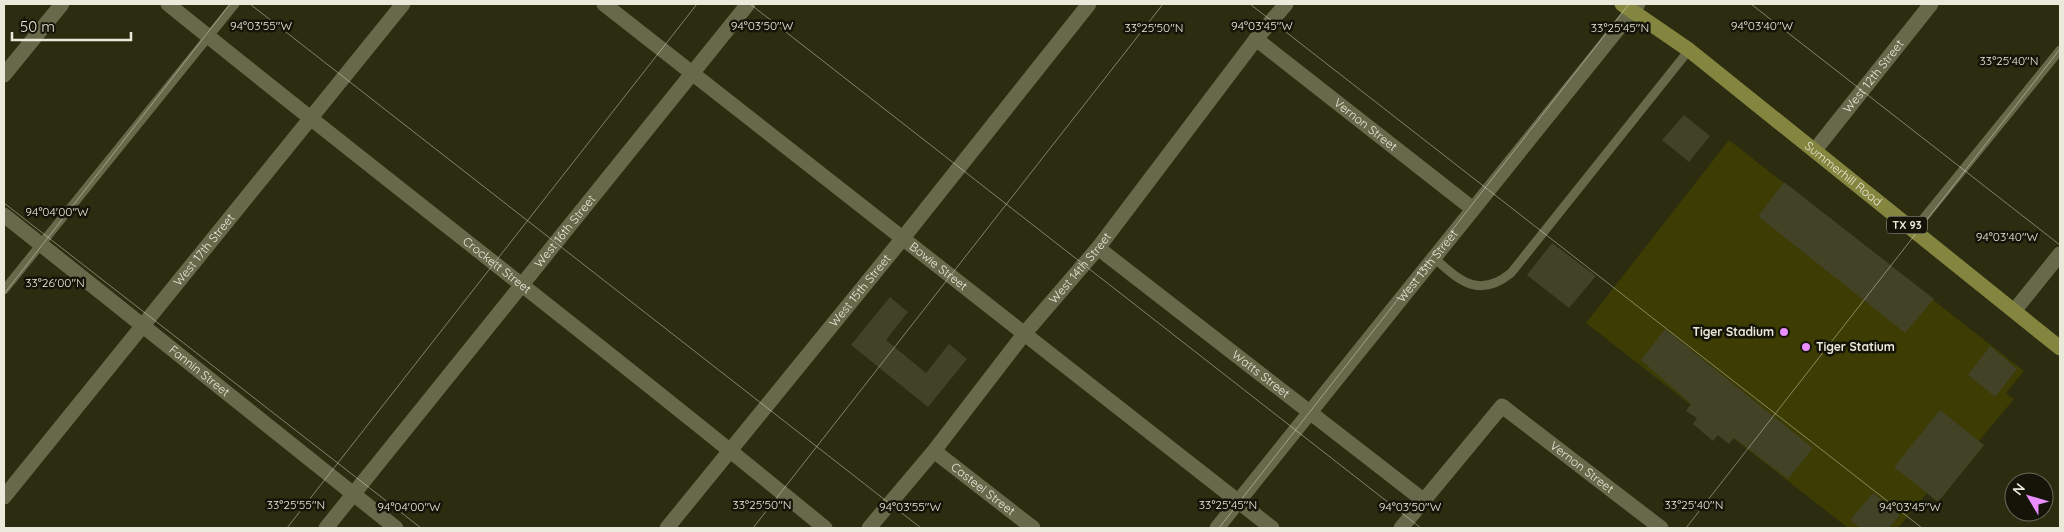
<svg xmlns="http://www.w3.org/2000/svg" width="2064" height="532" font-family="Quicksand,sans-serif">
<rect width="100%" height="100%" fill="#2c2c11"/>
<!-- green -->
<path fill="#3c3c03" d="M1729,140L2024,371L2006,393L2014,399L1979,441L1984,445L1938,502L1927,493L1898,528H1848L1586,323Z"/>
<!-- building -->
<path fill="#414226" d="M1684,115L1710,136L1689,162L1662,140Z
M1784,182L1934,299L1905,333L1758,216Z
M1552,243L1596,276L1569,308L1527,275Z
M890,297L908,312L886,340L926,373L949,344L967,359L928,407L851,345Z
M1665,329L1813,448L1788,479L1734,438L1729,444L1718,435L1713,441L1693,424L1697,418L1686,411L1691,404L1641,360Z
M1990,346L2017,369L1995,397L1968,375Z
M1940,410L1984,445L1938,502L1894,467Z
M1873,493L1900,515L1889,528H1861L1850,520Z"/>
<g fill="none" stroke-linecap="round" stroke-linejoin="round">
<!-- service -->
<path stroke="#67694b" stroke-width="9" d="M1914,230L2060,50
M1434,258C1460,281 1479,299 1511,273L1689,50
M4,290L235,4"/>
<!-- minor -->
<g stroke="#67694b" stroke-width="15">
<path id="s1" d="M168,4C385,180 609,350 825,528"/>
<path id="s2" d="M604,4L1272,528"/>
<path id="s3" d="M1256,39L1473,209"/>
<path d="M4,75L62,4"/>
<path id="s4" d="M1815,150L1931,4"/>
<path id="s5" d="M4,215L396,528"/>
<path id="s6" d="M1098,248L1423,500"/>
<path d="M2014,311L2060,254"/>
<path id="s7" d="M934,451L1033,528"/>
<path id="s8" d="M4,497L403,4"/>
<path id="s9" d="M326,528L748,4"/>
<path id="s10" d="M667,528L903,238L1089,4"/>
<path id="s11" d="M869,528L934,451L1024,334L1098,248L1256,39L1286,4"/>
<path id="s12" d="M1401,528L1502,406L1661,528"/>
</g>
<!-- tertiary -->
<path stroke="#67694b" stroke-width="15" id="s13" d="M1217,528L1638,4"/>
<!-- primary -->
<path stroke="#84863f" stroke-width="15" id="s14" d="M1622,4L1689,50L2060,348"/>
</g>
<!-- ticks -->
<path fill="none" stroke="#e9eada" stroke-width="1" stroke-opacity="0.45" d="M250,4L921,528M750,4L1421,528M1250,4L1922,528M1751,4L2060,245M4,203L421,528M4,294L230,4M287,528L697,4M753,528L1163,4M1219,528L1629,4M1686,528L2060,49"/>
<!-- markers -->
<g fill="#ea8dfd" stroke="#141408" stroke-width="2">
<circle cx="1784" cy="332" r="5"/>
<circle cx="1806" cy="347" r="5"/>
</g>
<g text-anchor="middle" stroke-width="5" stroke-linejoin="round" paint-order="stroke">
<!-- shield labels -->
<rect fill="#141408" stroke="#a9aa9b" stroke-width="1" x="1887" y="216.5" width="40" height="17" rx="4"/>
<g font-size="11" font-weight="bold" fill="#e9eada">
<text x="1907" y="229">TX 93</text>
</g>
<!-- street labels -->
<g font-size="12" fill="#e9eada" stroke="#141408">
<text dy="4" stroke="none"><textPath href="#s4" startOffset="94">West 12th Street</textPath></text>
<text dy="4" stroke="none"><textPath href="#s3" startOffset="139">Vernon Street</textPath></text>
<text dy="4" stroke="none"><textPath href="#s14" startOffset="279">Summerhill Road</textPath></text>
<text dy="4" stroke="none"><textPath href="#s9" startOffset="381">West 16th Street</textPath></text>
<text dy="4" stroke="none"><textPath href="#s8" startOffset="318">West 17th Street</textPath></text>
<text dy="4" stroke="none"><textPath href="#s1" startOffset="420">Crockett Street</textPath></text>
<text dy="4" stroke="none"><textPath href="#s2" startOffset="425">Bowie Street</textPath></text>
<text dy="4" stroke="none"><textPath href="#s13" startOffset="336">West 13th Street</textPath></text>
<text dy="4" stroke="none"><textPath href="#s11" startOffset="335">West 14th Street</textPath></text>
<text dy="4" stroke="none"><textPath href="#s10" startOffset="306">West 15th Street</textPath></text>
<text dy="4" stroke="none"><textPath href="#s5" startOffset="250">Fannin Street</textPath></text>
<text dy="4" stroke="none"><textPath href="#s6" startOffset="206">Watts Street</textPath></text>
<text dy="4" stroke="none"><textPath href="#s12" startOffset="259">Vernon Street</textPath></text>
<text dy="4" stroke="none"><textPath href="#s7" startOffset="62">Casteel Street</textPath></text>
</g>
<!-- poi labels -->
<g font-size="12" font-weight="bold" fill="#e9eada" stroke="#141408" text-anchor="end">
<text x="1774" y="336">Tiger Stadium</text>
<text x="1816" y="351" text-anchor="start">Tiger Statium</text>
</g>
</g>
<g font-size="12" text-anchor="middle" fill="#e9eada" stroke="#141408" stroke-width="5" stroke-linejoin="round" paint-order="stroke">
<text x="261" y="30">94°03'55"W</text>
<text x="762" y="30">94°03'50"W</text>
<text x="1762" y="30">94°03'40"W</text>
<text x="1262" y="30">94°03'45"W</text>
<text x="1154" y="32">33°25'50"N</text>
<text x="1620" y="32">33°25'45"N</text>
<text x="2009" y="65">33°25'40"N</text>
<text x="57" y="216">94°04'00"W</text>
<text x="2007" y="241">94°03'40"W</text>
<text x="55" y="287">33°26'00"N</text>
<text x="296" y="509">33°25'55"N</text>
<text x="762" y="509">33°25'50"N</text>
<text x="1228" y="509">33°25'45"N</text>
<text x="1694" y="509">33°25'40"N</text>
<text x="409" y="511">94°04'00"W</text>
<text x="910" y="511">94°03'55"W</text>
<text x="1410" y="511">94°03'50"W</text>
<text x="1910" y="511">94°03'45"W</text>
</g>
<!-- border -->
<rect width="2064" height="532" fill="none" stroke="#e9eada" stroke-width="10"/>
<!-- north arrow -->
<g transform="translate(2029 497) rotate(308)"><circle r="24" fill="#141408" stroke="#696a5c"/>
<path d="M0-4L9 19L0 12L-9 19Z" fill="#ea8dfd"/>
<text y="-8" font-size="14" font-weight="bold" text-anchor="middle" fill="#e9eada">N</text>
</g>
<!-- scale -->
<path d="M12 32v8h119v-8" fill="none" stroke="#e9eada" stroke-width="2.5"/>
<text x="20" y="32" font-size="15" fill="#e9eada" stroke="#141408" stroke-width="4" paint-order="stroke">50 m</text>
</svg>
